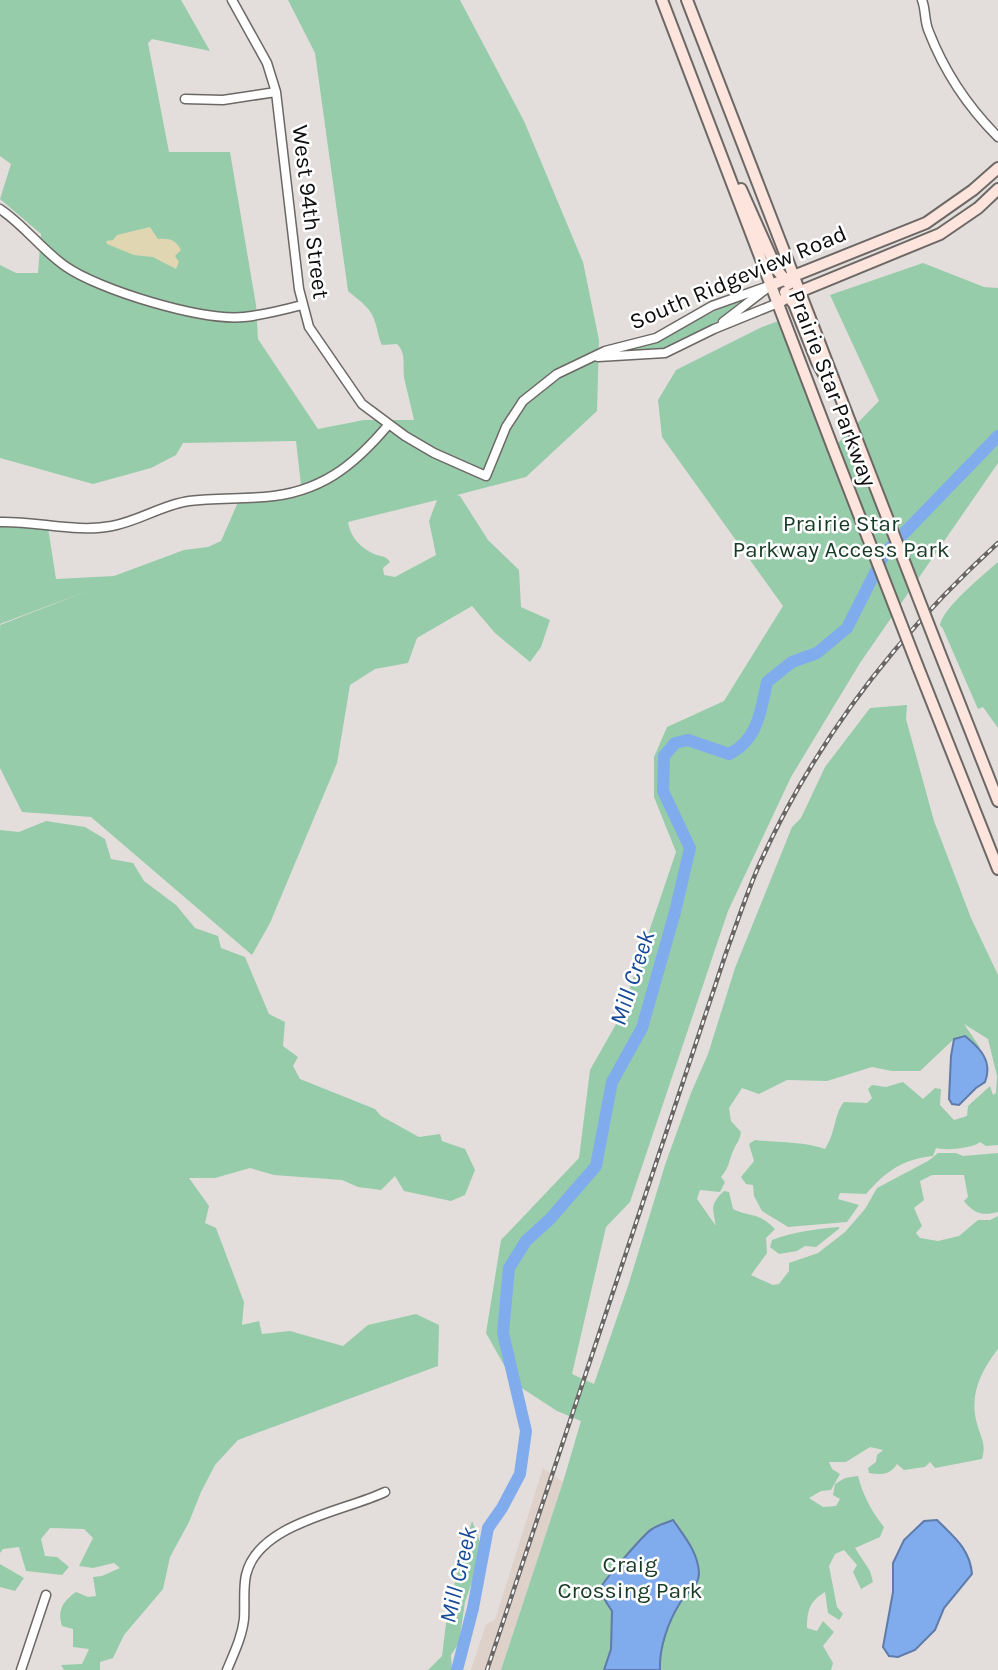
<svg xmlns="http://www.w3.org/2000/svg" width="998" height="1670" font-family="Karla,sans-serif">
<rect width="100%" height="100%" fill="#e3dedc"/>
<!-- built -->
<path fill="#ddd1ca" d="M543,1468L563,1482L501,1670H471L486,1624L495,1620Z"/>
<!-- green -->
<path fill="#97ccaa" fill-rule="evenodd" d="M0,0H181L210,51L152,39L148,43L169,152H230L256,305L258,339L318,429L364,420H414C411,407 408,394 405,382C401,368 408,355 397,344L382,345C378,337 378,330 375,322C371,307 358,300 348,291L315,53L288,0H460L524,121L583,262L599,340L597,411L526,477L457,495L460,496L488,540L519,570L521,607L550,620L541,647L530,662L495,633L472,606L417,638L408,663L375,669L350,685L337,763L270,923L252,955L91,817L22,812L0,768V625L90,590L0,624V518L16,517L47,521L56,579L114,576L184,550L208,547L221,541L242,493L281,491L301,485L296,441L183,443L176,455L151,468L93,484L0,458V265L16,273H38L41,234L0,199L11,164L0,156ZM437,500L429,521L436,555L395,577L384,575L383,568L390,562C385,555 382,557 374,554C361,548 350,537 348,522Z
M923,263L984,287L998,288V463L860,663L791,777L728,911L630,1202L606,1227L572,1374L594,1384L628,1286L666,1162L691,1093L708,1054L735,968L792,827L801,818L825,767L870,708L907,705L906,719L934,821L971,918L998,975V1145L986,1146L980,1142C974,1148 945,1151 936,1148L933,1156C903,1159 886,1171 866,1194L840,1193L838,1199L859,1205L847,1222L788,1227L762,1211L754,1196L753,1185L746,1184L741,1177L754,1161L749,1144L755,1140C778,1143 804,1141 825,1149C836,1132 834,1114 844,1102L867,1103L872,1098L868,1089L872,1085L886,1087L903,1082L923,1099L935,1088L941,1089L940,1105L954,1120L967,1116L968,1106L990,1086L993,1095L996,1093L997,1076L988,1039L964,1024L981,1049L965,1036L954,1039L920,1071H892L872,1067L827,1081L787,1080L759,1094L742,1088L729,1108L731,1121L741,1132C740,1140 737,1142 734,1149C728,1161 731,1165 721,1177L725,1182L720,1192L700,1190L697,1199L716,1226C713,1209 709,1205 724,1191L729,1192L733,1209C752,1218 759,1212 775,1229L766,1238L767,1253L751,1275L773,1285L779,1284L789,1271V1263L818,1253L845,1232L865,1209L877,1188L928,1161L938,1153H956L963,1156L998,1153V1212C983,1216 974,1214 964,1201L968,1197L964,1175H932L920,1181L924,1200L914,1208L922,1226L916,1233L920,1238L938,1241L959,1236L978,1220H990L998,1216V1349C980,1372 968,1397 978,1427C982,1440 986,1445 982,1459L935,1468L930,1462L925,1467L904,1470L897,1464C890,1475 881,1475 869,1473L868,1468L876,1462L877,1455L883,1450L870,1447L846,1462H829L832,1469L840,1474L831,1490L821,1491L809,1498L823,1507L836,1506L840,1499L833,1495L835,1484L845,1478L858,1476C863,1495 871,1511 884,1527L880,1537L855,1548L870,1571L873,1582L861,1589L853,1572L857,1565L844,1550L835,1554L829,1566L837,1607L843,1614L839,1620L828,1613L825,1592C810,1601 807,1610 807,1628L817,1631L823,1621L834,1632L823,1646L833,1663L831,1670H501L563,1482L581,1421L557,1411L514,1383L486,1333L501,1240L579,1158L590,1070L620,1017L676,852L654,797V757L667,727L724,701L783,606L662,437L658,400L676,370L762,327L784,319L837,444L879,401L830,295Z
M750,297C725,315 690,345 659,351C644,354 625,352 609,353L661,339L713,312Z
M998,562V728L983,707L978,709L943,629L940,625C942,609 984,574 998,562Z
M46,821L85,827L105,839L111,859L133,863L144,881L176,905L195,928L218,936L221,948L245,957L269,1014L285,1022L283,1046L298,1057L293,1066L300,1079L375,1109L381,1116L419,1137L440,1134L442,1141L465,1149L475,1170L465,1195L451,1201L404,1191L395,1176L381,1190L358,1187L342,1180L274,1175L250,1168L215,1178H189L209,1206L205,1223L216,1228L244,1302L242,1325L259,1321L262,1334L290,1331L343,1346L368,1325L416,1314L439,1325L438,1366L238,1440L215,1465L201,1492L189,1522L170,1557L163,1589L124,1635L113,1658L100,1662V1670H64L61,1665L82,1664L89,1649L73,1647V1629L62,1626C57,1610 63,1601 76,1592L88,1597L96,1596L93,1577L102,1576L120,1568L114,1563L93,1568L79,1566L93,1538L84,1529L50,1528L41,1539L45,1556L57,1557L69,1567L62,1575L26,1571L19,1547L3,1549L0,1553V830L19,832Z
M838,1227L840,1228L816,1247L805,1246L797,1251L779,1254L770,1247L772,1240C792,1232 816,1229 838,1227Z
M472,1521L480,1542L477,1568L465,1602L459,1643L451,1655L452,1670H428L442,1656L448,1607Z
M0,1564L24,1578L15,1591L0,1587Z"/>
<!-- sand -->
<path fill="#e0d6b1" d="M150,227L158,239C170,238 176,240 181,250L175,256L179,262L176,269L153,257L134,255L107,244L106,241L113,240L117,235Z"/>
<!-- water -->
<path fill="#80abed" stroke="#5e7baa" stroke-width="2" d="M965,1036C980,1048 993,1061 985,1082L976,1088L959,1105L952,1104L949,1099L951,1056L954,1039Z
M673,1520C684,1536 698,1552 699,1573C699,1588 685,1593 680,1603C668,1622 659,1648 660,1670H604L611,1649L612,1611C607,1603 601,1597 602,1586C604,1580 646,1532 652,1529C658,1525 666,1523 673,1520Z
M937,1520C954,1537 970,1549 972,1574L944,1608L935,1630L915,1650L898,1657L889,1656L883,1647L893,1592V1563L904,1540L924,1521Z"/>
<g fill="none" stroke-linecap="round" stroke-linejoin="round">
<!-- river -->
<path stroke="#80abed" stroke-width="12" d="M457,1670L473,1608L488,1528L502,1508L520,1474L526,1431L503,1333L509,1268L526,1241L551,1218L596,1166L612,1082L642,1028L675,912L690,848L663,791L664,756L675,743L688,740L729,754C758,740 761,710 767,682L792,662L817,653L847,628L885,553L998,436"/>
<defs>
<path id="minor" d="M232,0L267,63L276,92L299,289L309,327L362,404L405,436L434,453L486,476L506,427L523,401L557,374L605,351L656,338L712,306L771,285
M922,0C926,10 924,21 929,32C945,73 967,106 998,137
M185,99L223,100L276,92
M0,209C24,225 41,249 65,266C99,290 201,321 244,317C263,315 283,310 302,305
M723,322L766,289
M598,357L665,353L714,329L778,303
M0,522C37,521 76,533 112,526C139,521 162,505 189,501C213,498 239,499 264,497C320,493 354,466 389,424
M21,1670L46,1595
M227,1670C234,1653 242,1637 244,1619C245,1604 243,1589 246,1575C258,1523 343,1512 385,1492"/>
<path id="secondary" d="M662,0L833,448
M687,0L852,427
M741,189L777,270L789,284
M771,285L926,223L973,190L998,168
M785,292L794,304L817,362L830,385
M778,303L789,296L940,234L978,208L998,189
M937,646L998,801
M918,667L998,869"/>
</defs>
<!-- minor casing -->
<use href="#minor" stroke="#6c6865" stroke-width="11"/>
<!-- secondary casing -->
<use href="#secondary" stroke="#6c6865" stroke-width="14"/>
<!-- minor -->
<use href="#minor" stroke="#fff" stroke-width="8"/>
<!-- secondary -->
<use href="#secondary" stroke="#fde4dc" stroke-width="10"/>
<defs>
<path id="rail" d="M487,1670L726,953C737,923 747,892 760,863C816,739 898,634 998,543"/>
</defs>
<!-- rail casing -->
<use href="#rail" stroke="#696665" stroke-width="4.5"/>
<!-- rail -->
<use href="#rail" stroke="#fff" stroke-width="2" stroke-dasharray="5" stroke-linecap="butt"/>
<defs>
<path id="secondary-bridge" d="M852,427L937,646
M833,448L918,667"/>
</defs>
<!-- secondary-bridge casing -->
<use href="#secondary-bridge" stroke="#6c6865" stroke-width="14" stroke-linecap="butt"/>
<!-- secondary-bridge -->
<use href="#secondary-bridge" stroke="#fde4dc" stroke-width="10"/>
</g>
<g text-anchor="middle" stroke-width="5" stroke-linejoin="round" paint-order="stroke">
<!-- street labels -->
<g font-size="23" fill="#0e0c0c" stroke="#fff">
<text transform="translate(311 212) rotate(83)" y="8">West 94th Street</text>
<text transform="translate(738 277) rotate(-23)" y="8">South Ridgeview Road</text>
<text transform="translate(833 388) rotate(69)" y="8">Prairie Star Parkway</text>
</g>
<!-- park labels -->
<g font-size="23" fill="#183b27" stroke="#fff">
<text x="841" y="531">Prairie Star<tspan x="841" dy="26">Parkway Access Park</tspan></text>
<text x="630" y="1572">Craig<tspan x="630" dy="26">Crossing Park</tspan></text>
</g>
<!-- water labels -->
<g font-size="24" font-style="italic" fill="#164997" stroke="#fff">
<text transform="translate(632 978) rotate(-72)" y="8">Mill Creek</text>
<text transform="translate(458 1575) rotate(-77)" y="8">Mill Creek</text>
</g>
</g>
</svg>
